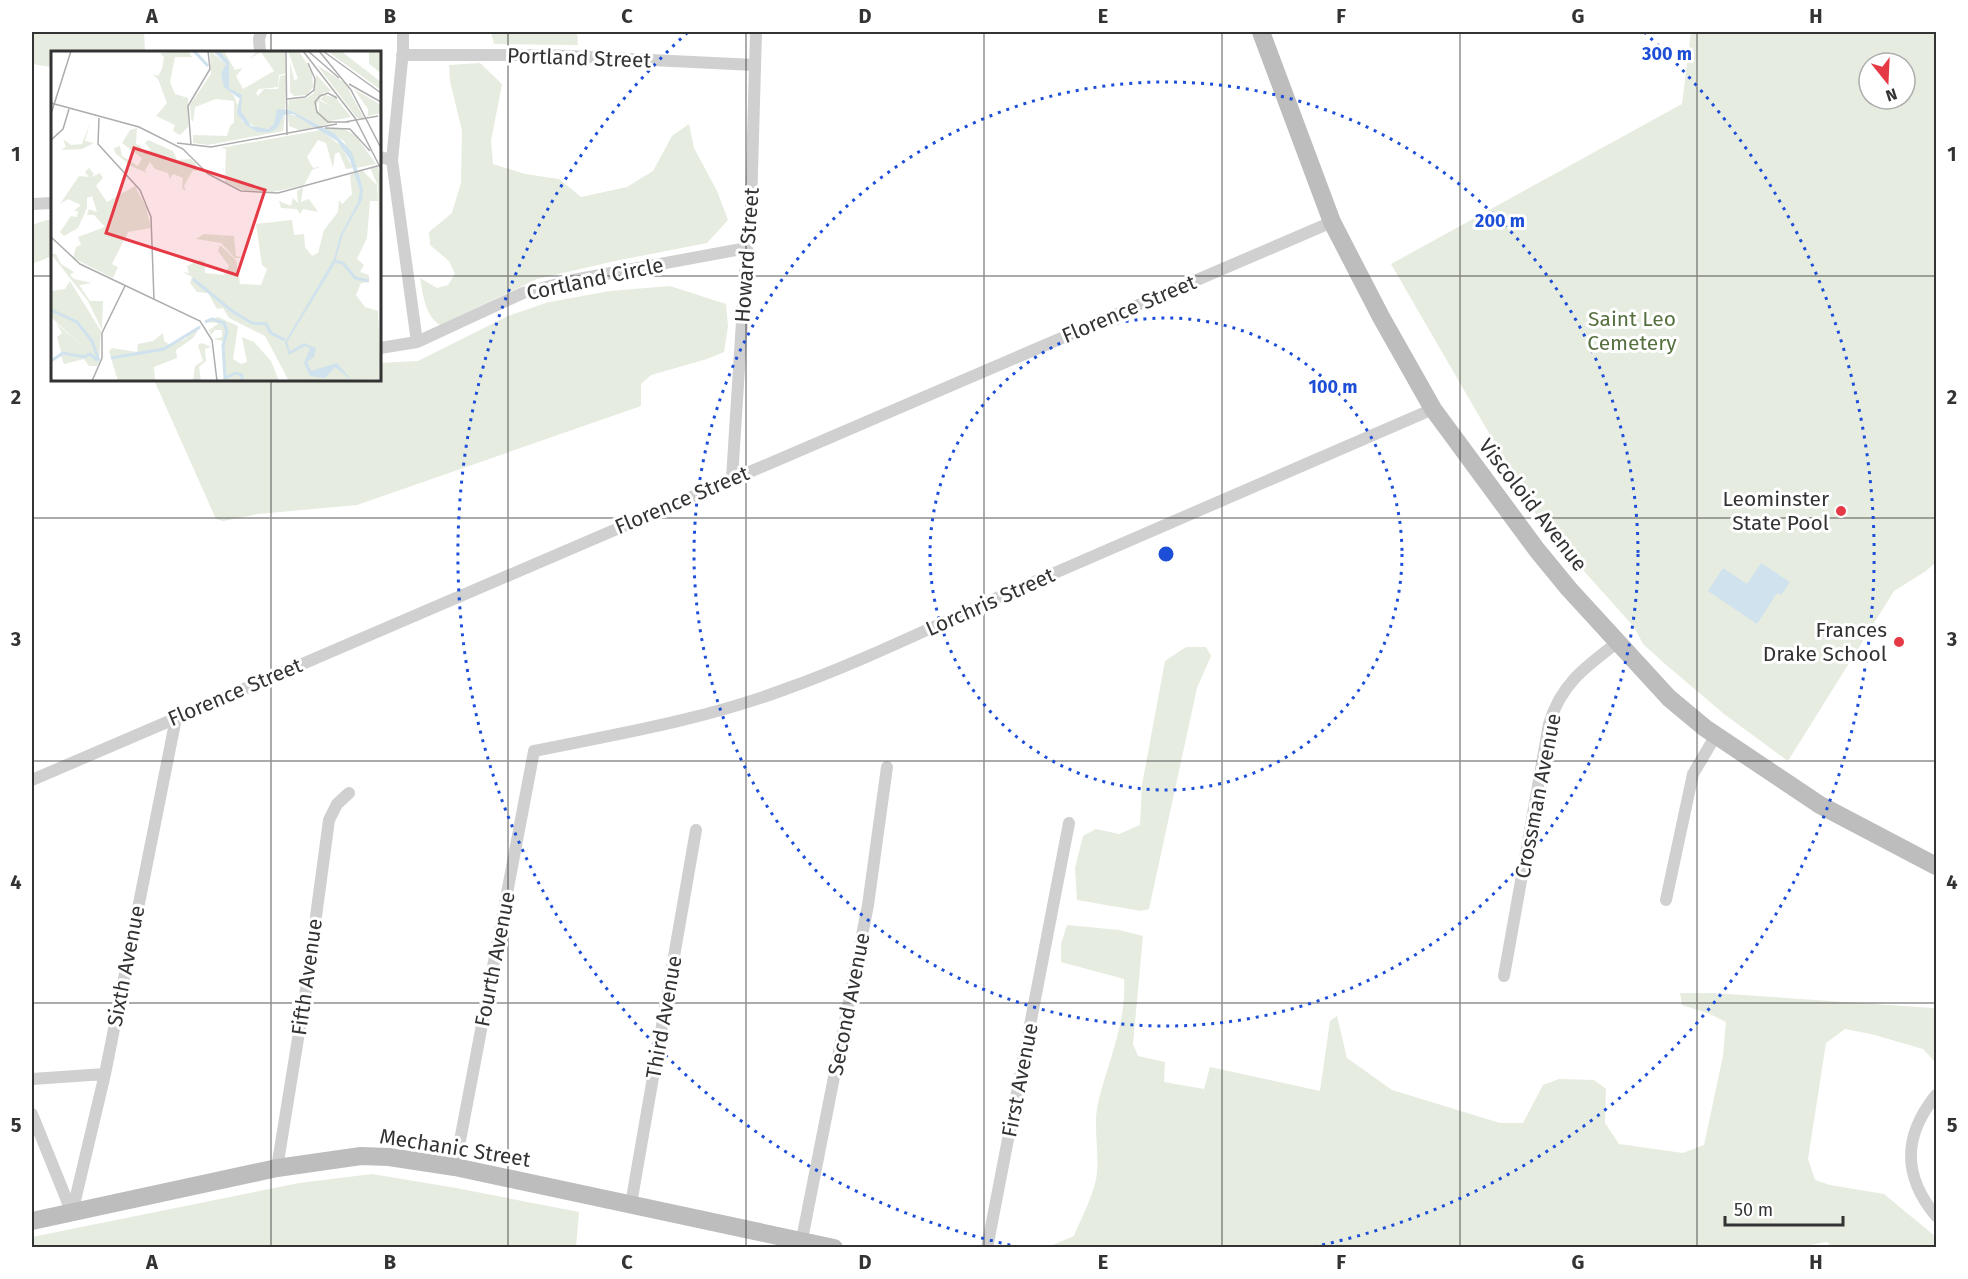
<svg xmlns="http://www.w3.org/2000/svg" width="1968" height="1279" font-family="'Fira Sans',sans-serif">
<rect width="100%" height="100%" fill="#fff"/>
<!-- green -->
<path fill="#e6ecdf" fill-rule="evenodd" d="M32,32H144L145,52H52V73L51,67L32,64Z
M491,32H577L578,45L494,44Z
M1691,32H1936V562L1926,571L1894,591L1788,761L1724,714L1664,663L1643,644L1634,627L1541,523L1391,264L1682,104ZM1869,63H1905V99H1869Z
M480,63L502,84L491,141L493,164L525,174L559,179L581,197L627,187L653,171L672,136L689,124L694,148L717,191L728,220L707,243L615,261L537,279L440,325C425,316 423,294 420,278L437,288L448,285L455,274L449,261L430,245L429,232L452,213L461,183L462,131L450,81L449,65Z
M47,220H52V256L32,264V225Z
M670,286L726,304L728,326L724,352L707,359L651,375L641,384V406L357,505L258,514L223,521L216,519L154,380H380V363L418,361L508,316L549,302L610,291Z
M1186,647H1206L1211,656L1197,688L1149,909L1141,911L1077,900L1075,868L1083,836L1096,829L1119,834L1140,825L1142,785L1165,661Z
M1067,925L1119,930L1143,936L1133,1044L1138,1056L1165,1062L1164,1082L1204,1089L1210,1067L1320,1091L1330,1021L1337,1016L1347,1058L1392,1090L1500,1123H1523L1543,1085L1559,1079L1594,1080L1606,1089L1605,1123L1619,1144L1683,1153L1704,1145L1723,1056L1726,1022L1710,1014L1682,1005L1680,993H1714L1933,1008L1936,1010V1063L1923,1049L1871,1034L1845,1029L1826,1043L1808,1159L1815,1180L1830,1185L1884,1194L1936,1237V1247L1833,1248L1827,1242L1793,1248L1013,1247L1012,1246H1050L1074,1236C1081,1219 1096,1190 1097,1172C1099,1150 1093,1125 1098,1103C1108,1062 1127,1021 1124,979L1061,962V944Z
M372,1174L456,1188L579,1212L576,1247H32V1237L299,1183Z"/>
<!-- water -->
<path fill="#cfe2ee" d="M1761,563L1790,582L1781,595L1777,593L1757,624L1708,591L1723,568L1747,584Z"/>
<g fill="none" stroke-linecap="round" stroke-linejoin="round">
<!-- street -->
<path stroke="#d0d0d0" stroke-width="12" d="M403,32V51L392,160L417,342
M260,52L259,39L261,32
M402,55H547L755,65
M380,157L392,160
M32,204L52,203
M380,348L417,342L523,293L573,280L747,248
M732,478L746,259L751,207L756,32
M32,780L1332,222
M1666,900L1693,774L1716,735
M1504,976L1549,724C1561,684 1585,667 1618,642
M32,1079L105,1074
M1936,1095C1903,1136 1902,1175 1936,1216
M32,1114L72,1213
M455,1167L534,751C618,734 702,720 783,690C859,663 932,627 1006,594C1148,532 1290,470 1433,409
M277,1168L307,983L329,820L337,804L349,793
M631,1204L696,830
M72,1213L105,1074L176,718
M802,1239L868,905L887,767
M987,1248L1069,823"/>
<!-- secondary -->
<path stroke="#bdbdbd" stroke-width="18" d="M1261,32L1332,222L1381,317L1433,409L1537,550L1569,589L1669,698L1705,728L1820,805L1936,866
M32,1221L277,1168L361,1156L389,1157L455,1167L834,1248"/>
</g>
<!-- grid -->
<path fill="none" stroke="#333" stroke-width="1.5" stroke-opacity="0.55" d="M271,32V52M508,32V1248M746,32V1248M984,32V1248M1222,32V1248M1460,32V1248M1697,32V1248M32,276H52M380,276H1936M271,380V1248M32,518H1936M32,761H1936M32,1003H1936"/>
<!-- distance rings -->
<g fill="none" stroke="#1d4ed8" stroke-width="3" stroke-dasharray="3 6">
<circle cx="1166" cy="554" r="236"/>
<circle cx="1166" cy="554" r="472"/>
<path d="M1019 1247A708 708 0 0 1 688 32M1644 32A708 708 0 0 1 1313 1247"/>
</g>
<!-- markers -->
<g fill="#e63946" stroke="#fff" stroke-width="2">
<circle cx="1841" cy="511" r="6"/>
<circle cx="1899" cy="642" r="6"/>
</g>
<g text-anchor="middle" stroke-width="6" stroke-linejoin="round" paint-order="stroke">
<!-- street labels -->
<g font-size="21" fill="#333" stroke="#fff">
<text transform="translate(579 58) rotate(2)" y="7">Portland Street</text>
<text transform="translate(747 255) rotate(-86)" y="7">Howard Street</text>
<text transform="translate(595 279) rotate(-12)" y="7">Cortland Circle</text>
<text transform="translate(1129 309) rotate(-23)" y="7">Florence Street</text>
<text transform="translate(682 500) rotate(-23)" y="7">Florence Street</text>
<text transform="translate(1533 505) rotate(52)" y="7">Viscoloid Avenue</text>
<text transform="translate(990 602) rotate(-24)" y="7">Lorchris Street</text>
<text transform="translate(235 692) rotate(-23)" y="7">Florence Street</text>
<text transform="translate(1538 796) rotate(-79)" y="7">Crossman Avenue</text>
<text transform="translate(495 959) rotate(-79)" y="7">Fourth Avenue</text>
<text transform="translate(126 966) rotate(-79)" y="7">Sixth Avenue</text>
<text transform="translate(307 977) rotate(-82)" y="7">Fifth Avenue</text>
<text transform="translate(849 1004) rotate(-79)" y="7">Second Avenue</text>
<text transform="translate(664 1017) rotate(-80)" y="7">Third Avenue</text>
<text transform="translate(1020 1080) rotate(-79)" y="7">First Avenue</text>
<text transform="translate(455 1148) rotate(9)" y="7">Mechanic Street</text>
</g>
<!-- park labels -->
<g font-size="21" fill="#56703f" stroke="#fff">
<text x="1632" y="326">Saint Leo<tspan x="1632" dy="24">Cemetery</tspan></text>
</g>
<!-- poi labels -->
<g font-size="21" fill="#333" stroke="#fff" text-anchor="end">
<text x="1829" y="506">Leominster<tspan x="1829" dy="24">State Pool</tspan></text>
<text x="1887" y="637">Frances<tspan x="1887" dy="24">Drake School</tspan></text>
</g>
</g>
<!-- overview -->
<g transform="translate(51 51)">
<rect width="330" height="330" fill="#fff"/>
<path d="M137,0L141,6H124L119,31L124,43L137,47V76L129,84L122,80L124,74L105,65L116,52L107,28L101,23L107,25L111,18L113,6L109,2ZM159,0L175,13L170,25L184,47L191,70L206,81L222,79L234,64L232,80L157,94L142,92V84L176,85L179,75L186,69L183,72V50L165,48L144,56L142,71L140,68L139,54L160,23ZM169,0H173L184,19L192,17L185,25L192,38L223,20L210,1L198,8L207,0H234L236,22L228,24L227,36L208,38L205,42L207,45L213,38H227L229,25L236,24L234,58L220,77L209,79L193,69L186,55L189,47L178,37V11ZM237,0H248L261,21L262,36L256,44L243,45L239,41V11L243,29L247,28ZM276,0H290L330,31V39ZM318,0H330V22L318,13ZM266,14L294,32L313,67H306ZM265,23L280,40L272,42L264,57L281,72L269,75L237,58L238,49L256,47L263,42ZM303,38L330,54V62L317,65V58ZM274,44L285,47L300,66L279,70L268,62V49L281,56L269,48ZM237,63L250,66L265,76L248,79L238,75ZM39,72L34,90L43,92L31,98L10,99L15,96L12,88L20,94L31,93ZM86,77L85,93L90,95L92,102L100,99L94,92L97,89L122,100L126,109L140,108L145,113L146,120L142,119L133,135L135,140L131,137L132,127L122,123L119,128L117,122L104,118L99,111L94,119L96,122L80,115L64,102L63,97L69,95L71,105L87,115L91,107L71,92L79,79ZM274,78H293L304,84L325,113L305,117L293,90ZM270,79L290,95L302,117L295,118L288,101L284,103L282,117L275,92L267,89L256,106L262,117L271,115L261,119L253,134L222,141L192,139L174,131L175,98L169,97ZM327,116L330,129V179H328L327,135L319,117ZM38,117L43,123L41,126L49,122L52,127L45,135L56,151L84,135L95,156L100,177L77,181L61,213L67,216L62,227L22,207L25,196L30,194L27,186L54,176L43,164H36L38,158L46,161L41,145L36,147V157L27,177L13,185L9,181L20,165L26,166L27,160H23L30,154L17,148L9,153L28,125L38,126L34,121ZM311,119L326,134L327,150H319L316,187L306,208L313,214L309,221L318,224V231L310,232L305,244L314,256L327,260L330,328L238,330L214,285L178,267L172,257L166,258L157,242L146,241L139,232L141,226L132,221L138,222L136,215L149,209L154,211V222L173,224L178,215L167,200L169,194L185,209L189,233L210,234L216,218L211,214L205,173L241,169L243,184L253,183L254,196L261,205L267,202L273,179L287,161L288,149L291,153L301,143L299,124ZM252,136L250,151L258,148L267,161L252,158L249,163L246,158L230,157L228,150L240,155L242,147L247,152L246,140ZM153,183L183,185L185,205L194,207H184L170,192L145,188ZM0,203H5L10,213L23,221L19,224L23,228L41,232L28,234L39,250H52L51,279L37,250ZM19,230L50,280L48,310L40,304L48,311L46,315H38L33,308L13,313L10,305L0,311L10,301L6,286L11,282L5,272L32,296L0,266V240L14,238ZM167,266L187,275L182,308L190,313L196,311L191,286L203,291L220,310L228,330H173L172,290L162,288L171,286V279H164L160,284L158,279L168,272L153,271ZM151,273L142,287L125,299L126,307L103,316L104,330H67L58,300L61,297L86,301L87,293L102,290L112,282L113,290L119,294L134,288ZM151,292L160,296L154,298L155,310L148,316L150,330H142L144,315L152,310L147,294Z" fill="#e6ecdf"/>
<path d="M162,0H169L178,11V37L191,44L190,60L200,75L217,78L223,73L226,58L239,59L284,83L301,101L312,138L311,149L292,183L283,214L236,291L239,300L253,292L265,297L263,306L256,311L260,320L286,312L301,330L284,316L274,327L259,325L253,312L259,297L254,295L238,304L234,291L283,208L289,185L307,151L309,139L299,109L286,90L242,63L233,64L226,77L219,81H206L195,74L186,62L189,48L173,36L170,23L175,13Z" fill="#cfe2ee"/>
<path fill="none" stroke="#cfe2ee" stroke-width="3" d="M143,0L157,15M283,210L292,212L304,227L318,230M142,228L181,260L201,272L215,273L220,282L234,289M0,259L26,271L41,290L48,310M154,271L161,268L173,272L176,281L172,294L174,327L185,322L191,324V330M60,307L113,298L149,276M0,310L12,302L33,306L39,303L46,309"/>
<path fill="none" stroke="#adadad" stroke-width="1.5" d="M235,0L236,84M252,0L304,67L330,118M257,0L288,27M268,0L300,39L330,97M272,0L330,42M298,33L330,51M286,47L277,42L269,45L264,51L266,61L277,71H298M236,48L254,46L263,39L264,28L257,12M0,52L88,76L132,98L157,123L190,140L227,142L330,114M0,63L20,0M48,67L47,93L89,139L100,166L103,249M294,71L327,65M274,77L299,78L319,100M0,89L12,78L18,58M126,92L160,96L286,73M140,94L137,55L159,18L157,0M0,186L29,213L149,270L161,289L166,330M41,330L51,307V282L74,235"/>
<path fill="#e63946" fill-opacity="0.15" stroke="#e63946" stroke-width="3" d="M83,97L214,139L186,224L55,182Z"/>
<rect width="330" height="330" fill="none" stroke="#333" stroke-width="3"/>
</g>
<circle cx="1166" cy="554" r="9" fill="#1d4ed8" stroke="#fff" stroke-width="3"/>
<g font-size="18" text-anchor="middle" font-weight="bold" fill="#1d4ed8" stroke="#fff" stroke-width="6" stroke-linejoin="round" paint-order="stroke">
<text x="1667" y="60">300 m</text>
<text x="1500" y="227">200 m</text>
<text x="1333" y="393">100 m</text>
</g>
<!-- border -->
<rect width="1968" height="1279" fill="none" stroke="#ffffff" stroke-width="66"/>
<!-- north arrow -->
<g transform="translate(1887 81) rotate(162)"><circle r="28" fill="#ffffff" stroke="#adadad" stroke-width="1.5"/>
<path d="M0-4.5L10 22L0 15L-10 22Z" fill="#e63946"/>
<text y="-9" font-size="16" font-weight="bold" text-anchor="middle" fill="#333333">N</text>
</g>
<!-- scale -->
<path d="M1725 1216v9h118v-9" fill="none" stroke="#333333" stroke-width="3"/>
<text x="1734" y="1216" font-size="18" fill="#333333" stroke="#ffffff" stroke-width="4.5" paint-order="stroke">50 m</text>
<rect x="33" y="33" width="1902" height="1213" fill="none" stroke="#333" stroke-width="2"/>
<g font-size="20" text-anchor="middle" font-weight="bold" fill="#333">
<text x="152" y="23">A</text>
<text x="390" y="23">B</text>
<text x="627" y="23">C</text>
<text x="865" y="23">D</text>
<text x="1103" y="23">E</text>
<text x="1341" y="23">F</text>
<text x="1578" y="23">G</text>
<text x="1816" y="23">H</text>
<text x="16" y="161">1</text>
<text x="1952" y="161">1</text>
<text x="16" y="404">2</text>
<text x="1952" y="404">2</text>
<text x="16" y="646">3</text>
<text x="1952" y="646">3</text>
<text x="16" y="889">4</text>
<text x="1952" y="889">4</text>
<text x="16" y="1132">5</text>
<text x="1952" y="1132">5</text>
<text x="152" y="1269">A</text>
<text x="390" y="1269">B</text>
<text x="627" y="1269">C</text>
<text x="865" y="1269">D</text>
<text x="1103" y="1269">E</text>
<text x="1341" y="1269">F</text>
<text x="1578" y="1269">G</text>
<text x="1816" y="1269">H</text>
</g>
</svg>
